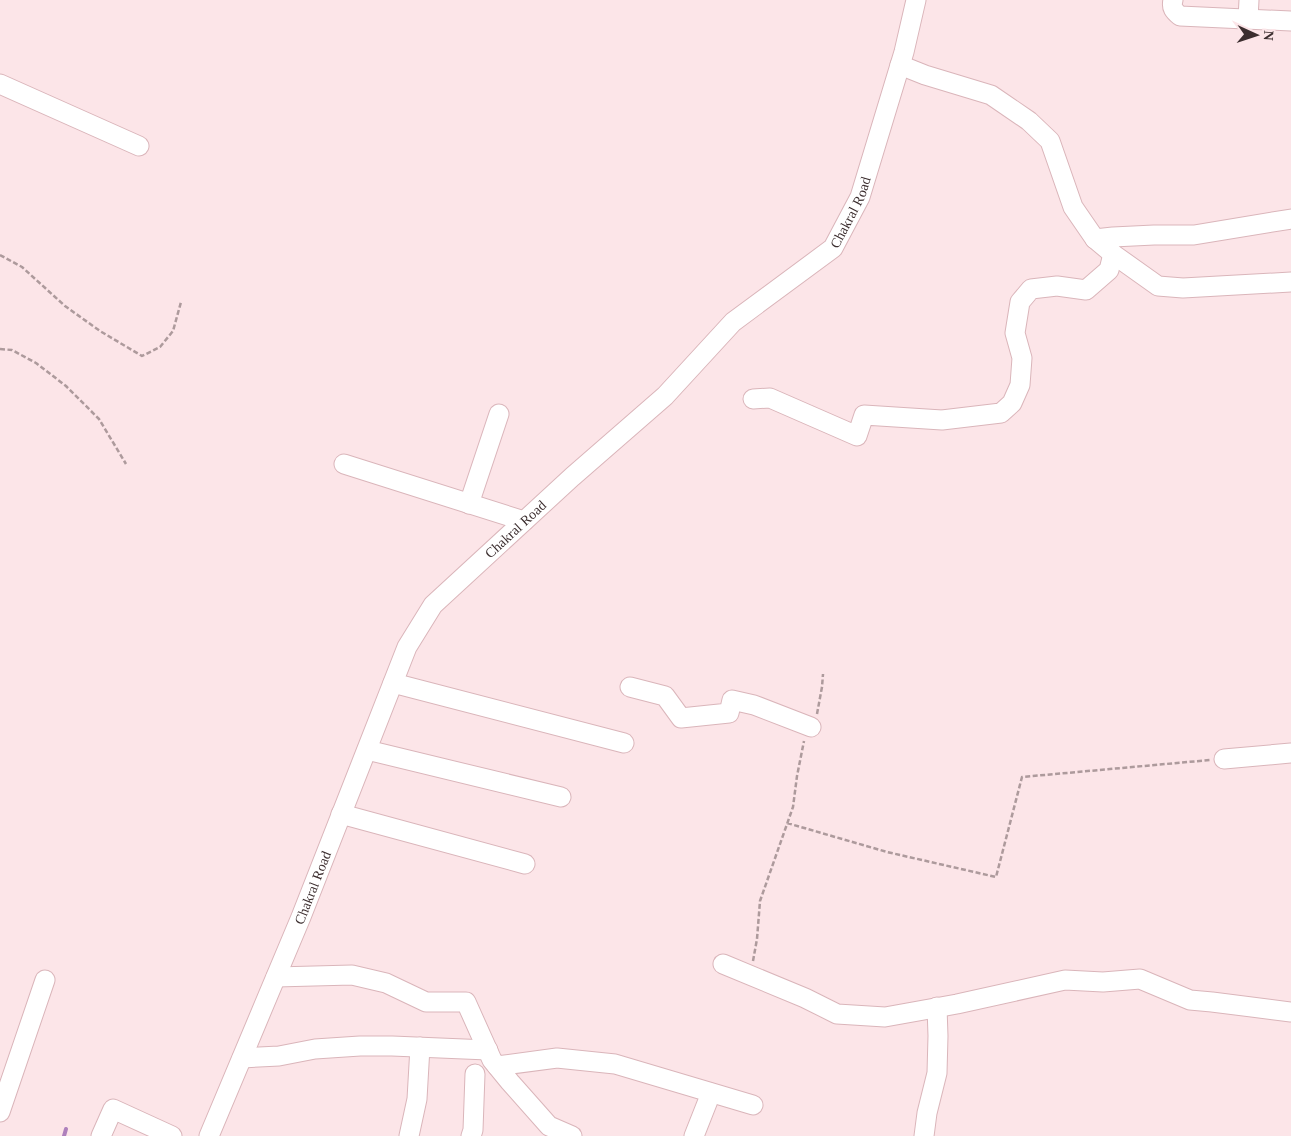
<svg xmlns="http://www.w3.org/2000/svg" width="1291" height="1136" font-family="'Times New Roman',serif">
<rect width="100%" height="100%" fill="#fce5e8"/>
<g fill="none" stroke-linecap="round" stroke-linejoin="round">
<!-- stream -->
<path stroke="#ae80bc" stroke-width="4" d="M64,1136L66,1129"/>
<defs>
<g id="minor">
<path d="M1173,0C1171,8 1174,11 1180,16L1291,21"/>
<path d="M1248,19L1249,0"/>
<path d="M900,65L925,75L991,95L1029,121L1050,141L1073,207L1095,239L1113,254L1158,286L1183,288L1291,282"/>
<path d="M0,84L139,146"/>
<path d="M1095,239L1113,237L1154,235H1194L1291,219"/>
<path d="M753,399L770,398L857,436L864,415L942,420L1001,413L1012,403L1020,385L1022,358L1015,333L1020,302L1031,289L1057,286L1086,290L1109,270L1113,254"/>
<path d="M344,464L524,521"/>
<path d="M469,504L499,414"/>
<path d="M393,683L624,743"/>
<path d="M630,687L665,696L681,718L729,713L732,700L754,705L811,727"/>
<path d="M367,750L561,797"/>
<path d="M1224,759L1291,753"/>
<path d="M341,814L525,864"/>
<path d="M723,964L805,998L837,1014L885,1017L957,1004L1065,980L1103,982L1140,979L1190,1000L1212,1002L1291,1012"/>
<path d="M276,977L352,975L386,983L426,1002H466L492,1060L510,1082L549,1126L572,1136"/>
<path d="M242,1058L279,1056L315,1049L360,1046H392L488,1050"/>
<path d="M497,1066L557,1058L615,1064L753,1105"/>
<path d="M0,1112L45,980"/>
<path d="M101,1136L113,1109L172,1136"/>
<path id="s1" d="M209,1136L301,917L407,647L433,605L572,477L665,396L733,322L833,248L860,197L904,52L916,0"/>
<path d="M409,1136L417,1099L420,1047"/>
<path d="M471,1136L473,1130L475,1074"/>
<path d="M694,1136L711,1093"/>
<path d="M924,1136L927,1113L937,1073L938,1036L937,1007"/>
</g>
</defs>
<!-- minor casing -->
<use href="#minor" stroke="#dab5ba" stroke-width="21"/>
<!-- path -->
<path stroke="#ad9a9c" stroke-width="2.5" stroke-dasharray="5 2.5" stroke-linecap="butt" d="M0,255L22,267L65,306L100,331L142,356L160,347L173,331L181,302
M0,349L12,350L36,363L66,386L99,419L126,464
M817,714L822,687L823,674
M787,823L887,852L996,877L1022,777L1210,760
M753,961L757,939L760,901L793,807L797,776L804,741"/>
<!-- minor -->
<use href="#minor" stroke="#fff" stroke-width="19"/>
</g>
<g text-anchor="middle" stroke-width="4" stroke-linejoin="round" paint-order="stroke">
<!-- street labels -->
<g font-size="14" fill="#3c2e2f" stroke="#fce5e8">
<text dy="5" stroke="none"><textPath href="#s1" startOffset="1154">Chakral Road</textPath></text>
<text dy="5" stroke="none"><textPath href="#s1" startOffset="689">Chakral Road</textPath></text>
<text dy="5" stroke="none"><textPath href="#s1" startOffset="269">Chakral Road</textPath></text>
</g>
</g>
<!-- north arrow -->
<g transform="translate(1256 35) rotate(93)" stroke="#fce5e8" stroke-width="4" paint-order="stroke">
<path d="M0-4L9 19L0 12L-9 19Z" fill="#3c2e2f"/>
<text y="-8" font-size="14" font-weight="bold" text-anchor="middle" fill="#3c2e2f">N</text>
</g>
</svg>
